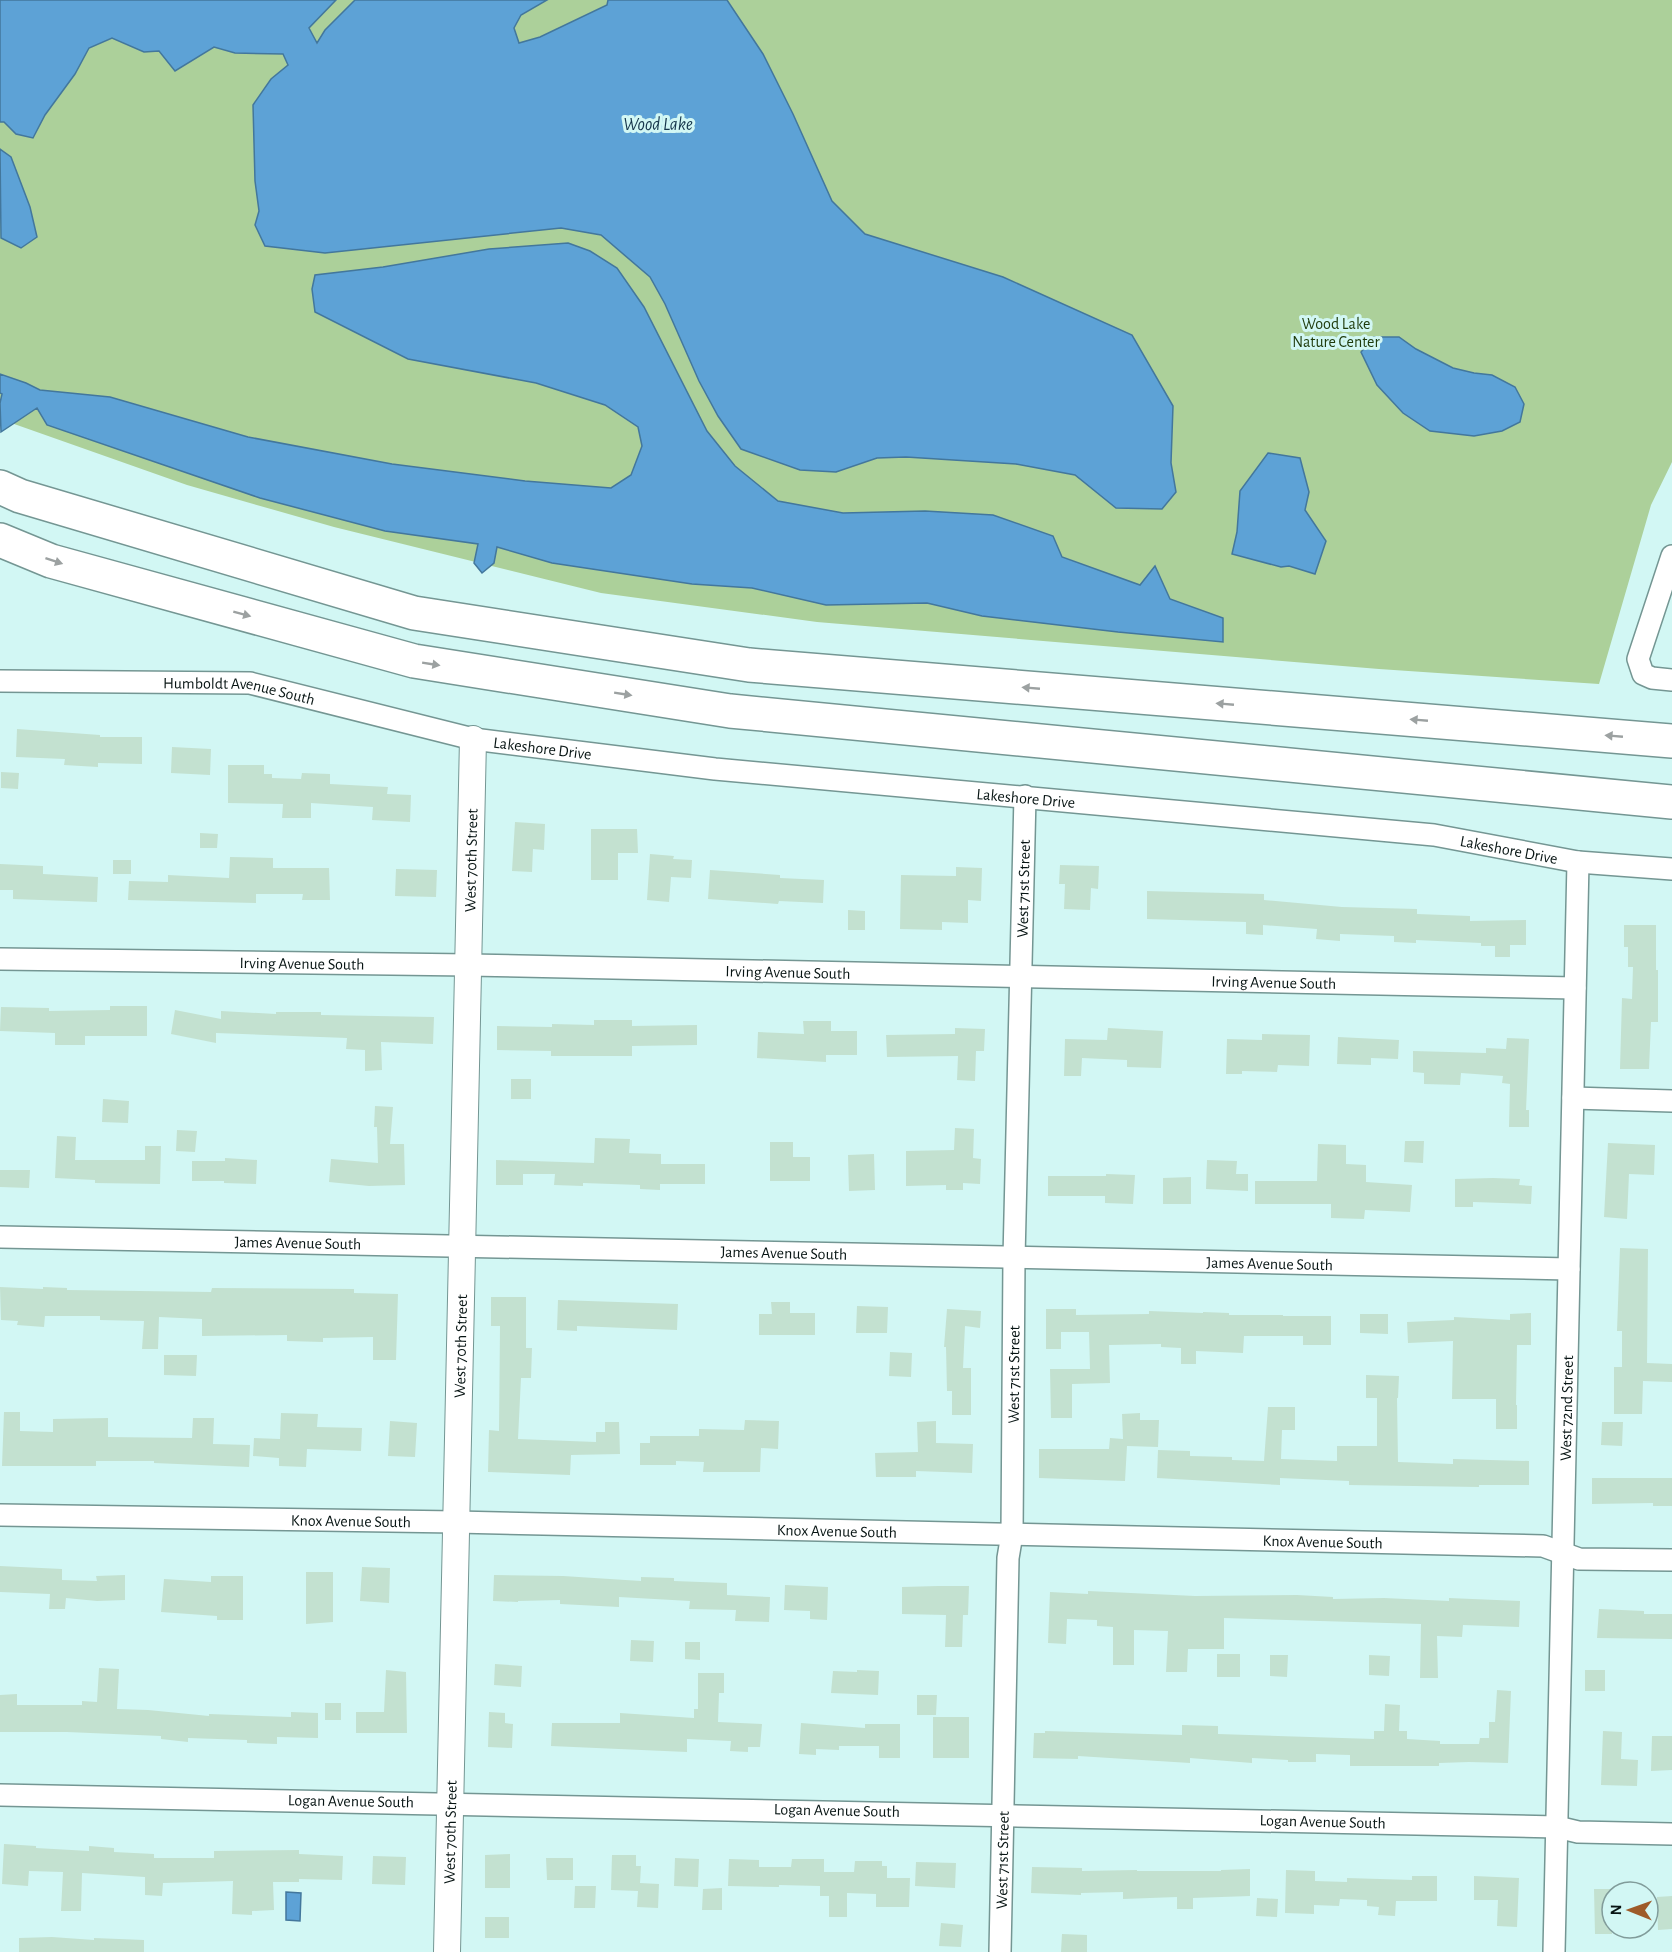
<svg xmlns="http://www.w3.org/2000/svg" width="1672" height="1952" font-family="'Alegreya Sans',sans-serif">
<rect width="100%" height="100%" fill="#d2f7f4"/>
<!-- green -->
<path fill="#acd09a" d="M0,0H1672V462L1651,505L1599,684L1379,669L817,622L601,593L334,527L187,485L0,419Z"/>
<!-- water -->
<path fill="#5da2d6" stroke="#43779c" stroke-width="1.5" d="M0,0H336L309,28L317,43L325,30L355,0H547L521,15L514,28L519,43L540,37L607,5L608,0H727L763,54L793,114L832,201L865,234L1003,277L1132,335L1173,406L1171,463L1176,492L1162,509L1116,508L1075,475L1016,464L906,457L877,458L836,472L800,470L741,449L718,416L699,381L665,304L650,277L601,235L561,228L325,253L265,246L255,225L259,211L255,181L253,105L271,79L288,65L283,54L235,53L214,47L175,71L159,51L144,52L112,38L89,48L75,74L45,115L33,138L16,134L4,122H0Z
M0,149L11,157L30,207L37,237L21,248L1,238Z
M568,243L590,251L617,268L644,307L707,431L735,466L778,501L843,513L925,511L993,515L1053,536L1062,557L1140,585L1155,566L1170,599L1223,618V642L1118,632L982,616L927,603L826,605L752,588L692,584L552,563L497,547L494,563L482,573L474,563L478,544L385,531L260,498L47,425L37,408L1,432L0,403L2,394L0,393V374L26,383L40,390L110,397L248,437L392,464L525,481L611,488L631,475L642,446L638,427L605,405L536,383L408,359L315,312L312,289L315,275L383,267L489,249Z
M1374,337H1399L1416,349L1453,368L1474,373L1492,375L1515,387L1524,404L1520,422L1502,431L1474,436L1430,431L1403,413L1377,385L1361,352Z
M1268,453L1300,458L1309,492L1305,510L1326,541L1315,574L1289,566L1281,567L1232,554L1237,532L1240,491Z
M286,1892L301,1893L300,1921L286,1920Z"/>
<!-- building -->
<path fill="#c3e1d0" d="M17,729L100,735V737H142V764L98,763V767L64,765L65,759L16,757Z
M172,747L211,749L210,775L171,773Z
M228,765H264V774H272V778L301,779L302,773L330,774V784L388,787L387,794L411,795L410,822L372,820L373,807L311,803V818H282L283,804L228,803Z
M1,772L19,773L18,789L1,788Z
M515,822L545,824L544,850L533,849L532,872L512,871Z
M591,829H637L638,853H618V880H591Z
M200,833L218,834L217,848H200Z
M650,854L674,856L673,859L692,860L691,878L671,877L669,902L647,900Z
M230,857L273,858V868H329L330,900H302L303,894H256V903L128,900L129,881L168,882V875L229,878Z
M113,860H131V874H113Z
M0,864L43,866V874L98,877L97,902L13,899V890H0Z
M1060,865L1099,866L1098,889L1091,888L1090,910L1064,909L1065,884H1059Z
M956,867L982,868L981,901L968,900V923L942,922V930L900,929L901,875L956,876Z
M396,869L437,870L436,897L395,896Z
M710,870L780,875V878L824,880L823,903L779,901L778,904L708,899Z
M1147,891L1264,894V900L1342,907L1417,909V914L1470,916V921L1526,920V945H1510V957H1495V946H1481V943L1416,940V943L1394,942V936L1340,934V941L1316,939L1317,929L1263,925V935L1246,934V922L1147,919Z
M848,910L865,911V930H848Z
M1624,925H1656V970H1658V1022H1651L1649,1069H1620L1622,998L1632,999L1633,967H1628V947H1624Z
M110,1006H147V1036H85V1045H55V1033L0,1031L1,1007L49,1008V1011L110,1010Z
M175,1010L221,1019V1011L276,1014V1012H321V1015L434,1017L433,1044L381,1042L382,1070L365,1071V1050L346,1049L347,1038L216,1033V1043L171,1034Z
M594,1020H632V1026L697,1025V1045L632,1046V1056H551V1051L497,1050V1026L552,1027V1024L594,1025Z
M803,1021H831V1031H857V1055H826V1062L757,1058L758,1032L804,1034Z
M955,1028L985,1029L984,1051H976L975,1081L957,1080L958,1056L887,1057L886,1035L955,1034Z
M1108,1028L1163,1031L1161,1068L1127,1067V1060L1082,1058L1081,1076H1064L1065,1039L1107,1040Z
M1262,1034L1310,1035L1309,1066L1278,1065L1277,1072L1242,1071V1074H1226L1227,1039L1262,1040Z
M1338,1037L1399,1040L1398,1059L1371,1058V1065L1337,1064Z
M1507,1038L1529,1039L1526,1110H1529V1127H1509L1510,1084L1502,1083L1503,1076L1461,1073L1460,1085L1424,1084V1073L1413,1072V1051L1486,1053V1048L1506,1049Z
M511,1079H531V1099H511Z
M103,1099L129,1101L128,1123L102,1122Z
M375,1106L393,1107L390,1144H404L405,1185L369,1186L329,1182L331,1159L378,1163L377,1127H374Z
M955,1128L974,1129L973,1158L981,1159L980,1184L963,1183V1190H946V1185L906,1186V1151L954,1150Z
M177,1130L197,1131L195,1152L176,1151Z
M57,1136L76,1137L75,1160H145V1146H161L160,1184L95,1183V1180L55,1178Z
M595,1138L630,1139L629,1153L661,1154V1164H705V1184H660V1190L640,1189V1185L583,1183V1186L554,1185L555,1174H523V1185H496V1160L594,1163Z
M1405,1141H1424L1423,1163L1404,1162Z
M770,1142H793V1157H810V1181H770Z
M1608,1143L1655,1145L1654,1175L1629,1174L1627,1219L1604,1217Z
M1318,1144L1346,1145V1164L1366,1165V1182L1412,1185L1410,1212L1365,1210L1364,1219L1331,1218V1204H1255V1181H1317Z
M874,1154L875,1190L849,1191L848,1155Z
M225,1158L257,1160L256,1184L224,1183V1181H192V1161H225Z
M1207,1160L1237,1161L1236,1174H1248V1191L1206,1189Z
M0,1170H30L29,1188L0,1187Z
M1106,1174L1135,1175L1133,1204L1105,1203V1196H1048V1176H1106Z
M1191,1177V1204H1163V1178Z
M1493,1178L1520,1179L1519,1185L1532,1186L1531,1204L1473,1202V1207H1455V1179Z
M1620,1248L1648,1249L1647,1363L1672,1364V1382L1643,1381L1642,1414H1614V1367H1622V1331H1617Z
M0,1287L43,1289V1287L67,1288V1290L211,1292L212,1288L354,1289V1293L398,1294L396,1360H373V1337L323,1338V1342L287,1341V1335L202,1336V1319L159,1317L158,1349H142L144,1321L100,1320V1316H45L44,1327L17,1325L18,1321L1,1320Z
M491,1297H526V1348H532L531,1378H521L518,1439L596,1442V1432H605V1422H619L620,1454L571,1455L570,1475L488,1472L489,1430L499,1431L500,1326H491Z
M558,1300L678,1304L677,1330L577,1326V1331L557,1330Z
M771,1302H790V1313H815V1335H759V1314H772Z
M857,1306L888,1307L887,1333H856Z
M947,1309L981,1311L980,1328L965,1326L963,1368H971V1415H952V1391H947L946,1347H944Z
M1046,1309H1076V1315L1149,1314V1311L1203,1313V1312L1229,1313V1315H1283V1316H1331V1345H1303V1336H1244L1243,1353L1196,1351V1364H1181V1348L1161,1347V1344L1109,1345L1110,1383L1072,1384V1418H1051L1050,1369H1090L1089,1332H1061V1349H1046Z
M1531,1313V1345H1517L1516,1405H1517V1429H1496V1399H1452L1453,1341L1408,1343L1407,1322L1454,1320V1317L1510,1320V1314Z
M1360,1314H1388V1334L1360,1333Z
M890,1352L912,1353L911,1377L889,1376Z
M164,1355H197L196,1376L164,1375Z
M1366,1375L1399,1376L1398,1398H1397L1398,1462L1453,1464V1459L1529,1461V1485H1479V1487L1349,1485V1481L1280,1478V1485L1157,1478L1158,1450L1190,1451V1456L1232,1457V1460L1264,1461L1268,1407H1295V1430H1282L1281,1459L1337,1461V1446H1377V1398H1366Z
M4,1412H20V1431L53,1432V1419L108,1418V1437L192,1438L193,1418H214L213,1444L250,1445L249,1467L154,1463V1461H96V1466H2Z
M281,1413L318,1414L317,1427L362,1428L361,1451L307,1449L306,1467L279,1466V1458L253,1456L254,1438L280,1439Z
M1140,1413V1420H1159L1158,1447L1127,1446L1125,1481L1039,1478V1449H1109L1110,1438L1123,1439L1122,1414Z
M745,1420L779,1421L778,1449L761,1448L760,1472H703L704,1462L676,1461V1465H640V1443H650V1436H699V1429L744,1430Z
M390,1421L417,1423L415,1457L388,1456Z
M936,1421V1443L973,1444L972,1473L916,1471V1477H876L875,1453L918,1452L917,1422Z
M1602,1422H1623L1622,1446L1601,1445Z
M1592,1478H1672V1506H1653V1503L1592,1504Z
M0,1566L62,1569V1580L97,1581L96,1576L125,1575V1600L97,1601L66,1598L65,1609H49L50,1594L0,1592Z
M362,1567L390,1568L389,1603L360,1601Z
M306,1572H333V1622L306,1624Z
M494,1575L563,1576L641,1581V1577L674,1578V1581L727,1583V1595L770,1597L769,1622L735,1621L736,1610L689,1609L690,1601L619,1597V1607L560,1604V1600L518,1601V1602L493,1601Z
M211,1576H243V1620H217V1616L161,1612L164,1579L211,1582Z
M785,1585L828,1587L827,1620L810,1619V1611L784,1610Z
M938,1586H969L968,1615H963L962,1647H945L946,1615L902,1614V1587Z
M1088,1591L1195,1596L1297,1595L1333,1597V1599L1384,1598L1449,1601V1598L1520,1601L1519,1627L1463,1625L1462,1637L1437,1636L1438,1678H1420L1421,1624L1224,1618V1649H1188L1187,1672H1166L1168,1631L1134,1630V1665H1113V1627L1097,1626V1620L1067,1619L1066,1644L1048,1643L1050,1592L1088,1594Z
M1599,1609L1644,1611V1614H1672V1639L1597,1638Z
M631,1640L654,1641L653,1662L630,1661Z
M685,1642H700V1660L685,1659Z
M1217,1654H1240V1677H1217Z
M1270,1655H1288L1287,1677L1270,1676Z
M1369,1655L1390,1656L1389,1676L1369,1675Z
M495,1664L522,1666L521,1687L494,1685Z
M99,1668L119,1669L117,1709L148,1710L209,1716V1714L291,1717V1712L318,1713V1738L277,1737V1744L247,1743V1740L188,1738V1742L161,1739V1736L67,1732H0V1695L17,1694V1705H82V1701L97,1702Z
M386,1670L406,1672L407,1733H356V1712H384Z
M857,1670L879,1671L878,1695L831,1693L833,1671L857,1672Z
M1585,1670H1605V1691H1585Z
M698,1673H724V1693H719L718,1722L762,1724L760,1747H748V1752L730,1751L731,1741L687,1739V1752L551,1746L552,1723H620V1713L694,1718V1709H698Z
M1497,1690L1511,1691L1508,1763L1469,1762L1439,1763V1766H1350V1755L1316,1754V1762H1288V1760L1252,1758V1763L1190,1758V1763L1078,1756V1759L1033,1758L1034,1733H1045V1731L1182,1735V1725L1218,1726V1734L1374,1739V1731H1384L1385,1704L1400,1705L1399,1731H1407V1739L1440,1741V1744H1479L1480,1738H1489V1722H1495Z
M917,1695H937L936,1715H917Z
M325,1703H341V1720H325Z
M489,1712L505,1713V1723L513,1724L512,1748L488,1747Z
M933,1717H969V1758H933Z
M801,1723L865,1728V1724H900V1758H879V1746H839V1750L816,1749V1755L799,1754Z
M1603,1731L1622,1732L1621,1759L1638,1760L1637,1786L1601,1785Z
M1652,1736H1672V1770L1651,1771Z
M4,1844L36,1846V1848L89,1851V1846L114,1848V1852L154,1854V1858H214V1851L299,1850V1854L343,1856L342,1880L299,1879V1882H273L274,1910L252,1911V1915L232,1914L233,1881L163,1883L162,1896L145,1895V1877L82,1873L81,1911H61L63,1872L29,1871L28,1886L2,1884Z
M510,1854V1888H485V1855Z
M612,1855H636V1866H641L640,1883L659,1884L658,1908L637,1907L638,1891L611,1890Z
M373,1856L406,1857L405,1885L372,1884Z
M546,1858H573V1880H547Z
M675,1858L699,1859L698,1887L674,1886Z
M729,1859L759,1860V1867H791L792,1859H824V1872H854L855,1861H882V1866H887V1878H910L909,1907H876V1894L847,1893V1917H829V1896H820V1886L779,1885V1887L728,1886Z
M916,1862L956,1863L955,1888L915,1886Z
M1032,1867L1082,1868V1871L1137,1870V1871H1221V1870L1250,1869V1896L1193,1898V1909H1177V1897L1123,1899V1892L1081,1893V1895L1031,1893Z
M1286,1870L1315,1871V1881L1347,1882V1878L1412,1880V1876H1437V1901H1396L1395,1916L1378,1915L1379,1907L1367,1906V1900L1340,1899L1339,1906L1314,1905V1914L1285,1913Z
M1474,1876L1519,1878L1517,1927L1497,1926L1498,1900H1474Z
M575,1886H596L595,1908H574Z
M722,1888V1910H702L703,1889Z
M1594,1889H1612V1934H1595Z
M1672,1896V1929L1658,1930L1657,1897Z
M1257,1898L1278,1899L1277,1917L1256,1916Z
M485,1917H509V1938H485Z
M941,1923L963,1925L961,1947L939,1946Z
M1062,1934L1087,1935V1952H1061Z
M52,1937L94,1940V1938L144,1940V1952H19V1938Z"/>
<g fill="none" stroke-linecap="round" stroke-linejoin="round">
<defs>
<g id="minor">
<path d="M1672,556L1638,659L1643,674L1652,678L1672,680"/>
<path id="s1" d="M0,681L250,683L473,739L715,769L1434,835L1578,862L1672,869"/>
<path id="s2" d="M0,959L469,965L1575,988"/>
<path d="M1573,1098L1672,1101"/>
<path id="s3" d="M0,1237C523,1245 1046,1259 1569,1269"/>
<path id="s4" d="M0,1515L456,1522L1543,1546L1579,1559L1672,1560"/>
<path id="s5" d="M0,1795C519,1802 1038,1813 1557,1827L1578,1832L1672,1834"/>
<path id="s6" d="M1000,1952L1008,1558L1012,1534L1014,1258L1025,796"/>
<path id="s7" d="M1554,1952L1578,862"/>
</g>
<g id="tertiary">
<path id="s8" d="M447,1952L473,739"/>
</g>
<path id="motorway" d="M0,487L20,496L414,613L749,665L1672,741
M0,540L51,561L414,661L730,711L1672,802"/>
</defs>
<!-- minor casing -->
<use href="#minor" stroke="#749693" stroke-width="24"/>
<!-- tertiary casing -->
<use href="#tertiary" stroke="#749693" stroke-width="28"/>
<!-- motorway casing -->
<use href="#motorway" stroke="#749693" stroke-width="36"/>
<!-- minor -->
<use href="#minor" stroke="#fff" stroke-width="21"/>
<!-- tertiary -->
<use href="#tertiary" stroke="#fff" stroke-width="26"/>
<!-- motorway -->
<use href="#motorway" stroke="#fff" stroke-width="33"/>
</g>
<!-- one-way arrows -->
<defs><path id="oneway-solid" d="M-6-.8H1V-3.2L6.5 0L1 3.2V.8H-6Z" transform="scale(1.5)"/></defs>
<g fill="#9ca1a1">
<use href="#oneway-solid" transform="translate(54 561) rotate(18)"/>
<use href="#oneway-solid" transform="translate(242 614) rotate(15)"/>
<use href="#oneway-solid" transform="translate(431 664) rotate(9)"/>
<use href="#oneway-solid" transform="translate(1031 688) rotate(-175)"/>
<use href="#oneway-solid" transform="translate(623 694) rotate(9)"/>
<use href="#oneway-solid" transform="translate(1225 704) rotate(-175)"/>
<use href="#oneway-solid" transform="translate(1419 720) rotate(-175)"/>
<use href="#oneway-solid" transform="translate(1614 736) rotate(-175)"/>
</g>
<g text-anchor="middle" stroke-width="6" stroke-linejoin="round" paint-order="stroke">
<!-- park labels -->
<g font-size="16" fill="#1e3a0a" stroke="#d2f7f4">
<text x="1336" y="329">Wood Lake<tspan x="1336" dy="18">Nature Center</tspan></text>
</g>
<!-- street labels -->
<g font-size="16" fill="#071413" stroke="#d2f7f4">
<text dy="6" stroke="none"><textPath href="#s1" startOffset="240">Humboldt Avenue South</textPath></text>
<text dy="6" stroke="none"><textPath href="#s1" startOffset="550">Lakeshore Drive</textPath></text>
<text dy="6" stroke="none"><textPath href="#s1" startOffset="1036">Lakeshore Drive</textPath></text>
<text dy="6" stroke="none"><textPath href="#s1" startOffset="1522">Lakeshore Drive</textPath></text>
<text dy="6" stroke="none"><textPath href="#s8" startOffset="1092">West 70th Street</textPath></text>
<text dy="6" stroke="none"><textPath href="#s6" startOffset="1064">West 71st Street</textPath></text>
<text dy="6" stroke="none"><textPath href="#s2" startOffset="302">Irving Avenue South</textPath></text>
<text dy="6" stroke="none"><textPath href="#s2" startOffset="788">Irving Avenue South</textPath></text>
<text dy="6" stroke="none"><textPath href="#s2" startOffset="1274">Irving Avenue South</textPath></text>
<text dy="6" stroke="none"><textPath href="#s3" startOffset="298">James Avenue South</textPath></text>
<text dy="6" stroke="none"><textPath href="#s3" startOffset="784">James Avenue South</textPath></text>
<text dy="6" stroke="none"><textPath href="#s3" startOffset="1270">James Avenue South</textPath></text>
<text dy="6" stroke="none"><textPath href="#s8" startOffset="606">West 70th Street</textPath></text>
<text dy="6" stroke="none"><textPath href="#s6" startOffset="578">West 71st Street</textPath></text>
<text dy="6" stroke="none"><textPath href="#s7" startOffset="544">West 72nd Street</textPath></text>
<text dy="6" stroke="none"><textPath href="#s4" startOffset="351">Knox Avenue South</textPath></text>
<text dy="6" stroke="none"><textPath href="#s4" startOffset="837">Knox Avenue South</textPath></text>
<text dy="6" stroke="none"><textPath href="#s4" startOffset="1323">Knox Avenue South</textPath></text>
<text dy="6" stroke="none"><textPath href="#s5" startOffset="351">Logan Avenue South</textPath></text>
<text dy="6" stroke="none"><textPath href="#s5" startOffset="837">Logan Avenue South</textPath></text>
<text dy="6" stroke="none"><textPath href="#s5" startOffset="1323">Logan Avenue South</textPath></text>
<text dy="6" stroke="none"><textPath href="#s8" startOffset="120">West 70th Street</textPath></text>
<text dy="6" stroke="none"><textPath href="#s6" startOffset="92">West 71st Street</textPath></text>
</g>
<!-- water labels -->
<g font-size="18" font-style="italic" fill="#17364c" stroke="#d2f7f4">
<text x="658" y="130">Wood Lake</text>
</g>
</g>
<!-- north arrow -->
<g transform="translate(1630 1910) rotate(271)"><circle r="28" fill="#d2f7f4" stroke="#819c9a" stroke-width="1.5"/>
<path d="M0-4.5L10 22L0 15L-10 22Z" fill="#9e5b29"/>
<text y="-9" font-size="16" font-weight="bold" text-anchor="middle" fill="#071413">N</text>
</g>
</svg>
